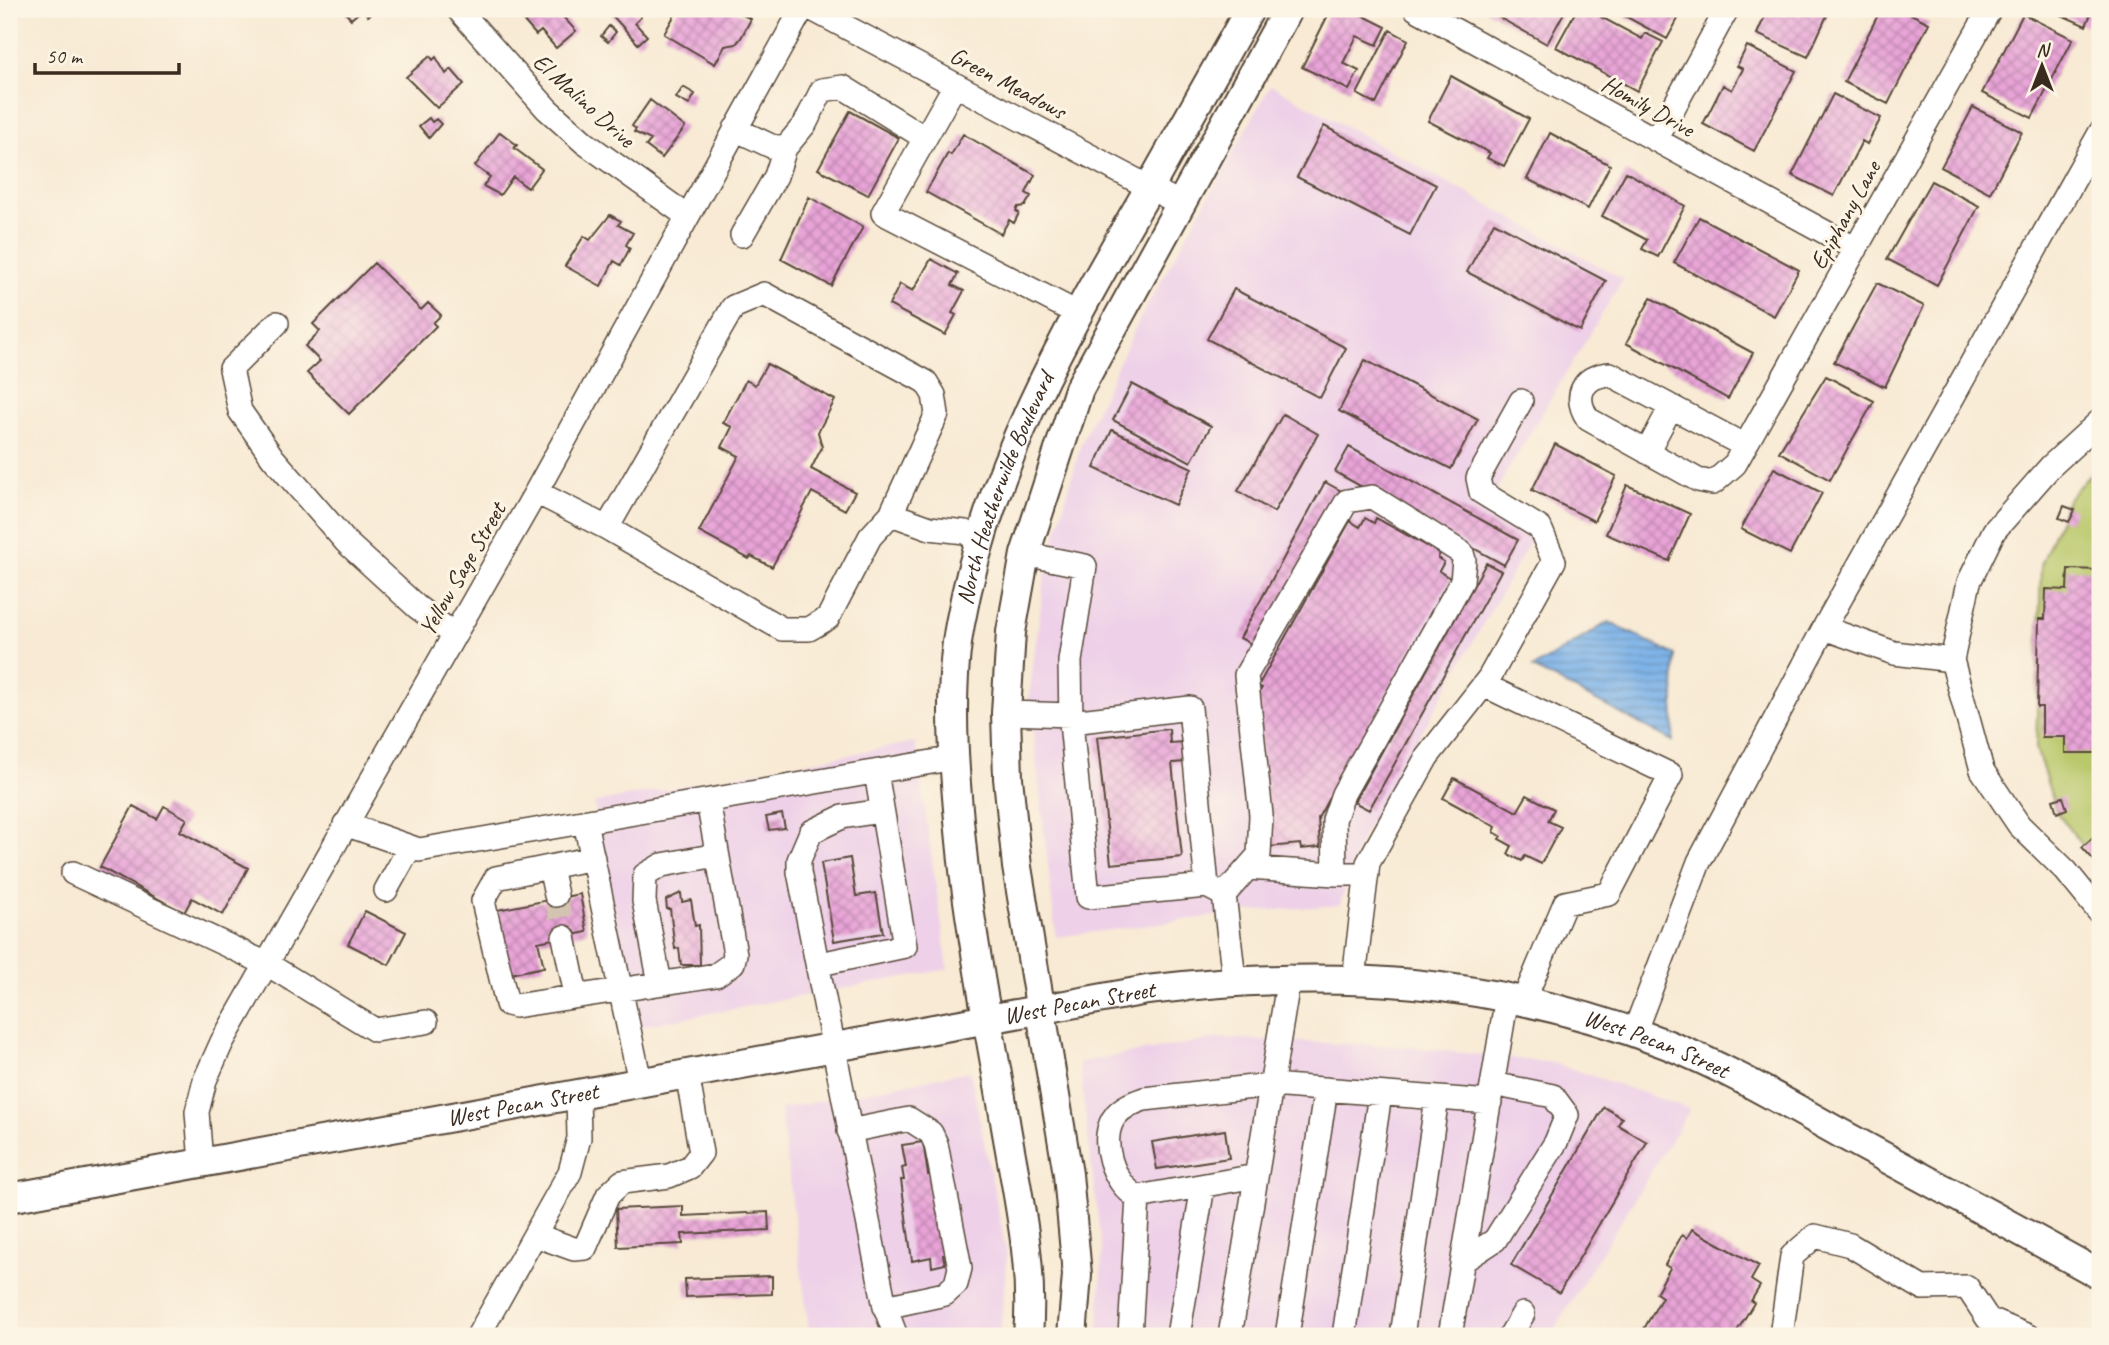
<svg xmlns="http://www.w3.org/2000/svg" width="2109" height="1345" font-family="Caveat,sans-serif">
<defs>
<pattern id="water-rules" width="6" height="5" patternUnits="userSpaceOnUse" patternTransform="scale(1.75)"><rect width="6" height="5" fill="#78b0e8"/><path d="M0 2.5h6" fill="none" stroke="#648fbb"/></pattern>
<pattern id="building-cross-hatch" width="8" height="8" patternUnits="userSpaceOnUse" patternTransform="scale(1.75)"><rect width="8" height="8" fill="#e9a4d8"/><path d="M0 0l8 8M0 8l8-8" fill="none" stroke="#be86af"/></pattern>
</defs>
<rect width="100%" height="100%" fill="#fcf5e5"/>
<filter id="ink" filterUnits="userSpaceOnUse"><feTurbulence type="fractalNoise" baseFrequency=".0143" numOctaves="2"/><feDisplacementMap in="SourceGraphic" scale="14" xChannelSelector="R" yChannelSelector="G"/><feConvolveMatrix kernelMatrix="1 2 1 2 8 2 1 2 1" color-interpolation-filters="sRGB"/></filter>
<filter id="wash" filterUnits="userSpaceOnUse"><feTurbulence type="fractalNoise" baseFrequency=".00686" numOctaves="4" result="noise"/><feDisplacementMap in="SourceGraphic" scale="28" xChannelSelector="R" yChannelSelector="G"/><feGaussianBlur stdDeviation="1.57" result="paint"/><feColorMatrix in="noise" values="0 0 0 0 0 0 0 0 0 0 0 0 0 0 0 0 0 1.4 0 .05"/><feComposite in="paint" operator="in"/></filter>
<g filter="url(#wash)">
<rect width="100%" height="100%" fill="#f8ead4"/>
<!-- built -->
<path fill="#eed0e8" d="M1271,85L1623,279L1487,505L1535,533L1362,837L1340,905L1245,912L1056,937L1029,697L1045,574L1082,441L1139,320Z
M915,742L948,969L636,1027L594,803Z
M1221,1038L1411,1047L1554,1063L1690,1109L1550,1336H1098L1102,1252L1079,1062Z
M970,1071L1007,1255L1000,1336H837L809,1330L780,1109Z"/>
<!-- grass -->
<path fill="#b9c86b" stroke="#7a7944" stroke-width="2" d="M2100,464V867L2057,813L2036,748L2041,565L2069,497Z"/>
<!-- water -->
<path fill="url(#water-rules)" stroke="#5a6d83" stroke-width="2" d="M1609,622L1675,655L1673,741L1533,668Z"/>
<g id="blocks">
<!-- building -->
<path fill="url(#building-cross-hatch)" d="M342,9H377L368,16L363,9L351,19Z
M518,9H556L576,31L556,48L541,31L536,35L515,11Z
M614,9L624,12L633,9L641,17L635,23L647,36L638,44L610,13Z
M678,9H731L751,19L741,38L736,44L725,46L715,64L664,34Z
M1331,9H1350L1386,27L1377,45L1357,36L1343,63L1359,71L1349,90L1302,67Z
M1484,9H1566L1547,44Z
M1577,9H1605L1601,17L1642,39L1645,33L1663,42L1637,91L1556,47Z
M1612,9H1659L1678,19L1667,39Z
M1768,9H1830L1808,57L1757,34Z
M1881,9H1901L1929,23L1888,104L1844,82Z
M2048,9H2093L2086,26Z
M2023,14L2073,39L2032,118L1982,93Z
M609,26L616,32L608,42L601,36Z
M1390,30L1408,40L1376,104L1357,94Z
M1747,46L1796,71L1754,151L1703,124L1723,85L1732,90L1743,69L1737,66Z
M430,56L433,60L436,57L446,74L451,69L464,84L437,108L406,77Z
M1451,76L1529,119L1504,166L1487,158L1490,153L1428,121Z
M683,87L695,94L689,105L676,98Z
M1833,94L1881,118L1867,144L1862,141L1834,196L1792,175Z
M650,100L685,127L662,158L646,146L651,140L634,132L636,129L632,126Z
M1973,107L2022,132L1990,193L1941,167Z
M850,111L899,138L868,195L818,169Z
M429,118L432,122L436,119L441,124L429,138L419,126Z
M1324,126L1436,185L1410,235L1297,177Z
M500,132L517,145L514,148L542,169L528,188L513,177L500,195L483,186L490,177L475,166Z
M1550,133L1610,165L1588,209L1527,179Z
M963,134L1035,175L1026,193L1031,196L1025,206L1018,207L1016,211L1019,213L1014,223L1009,220L1001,234L926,192L948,153L951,155Z
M1626,172L1685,206L1658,257L1642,249L1647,240L1602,216Z
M1931,181L1979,206L1937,285L1887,259Z
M809,197L863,227L831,286L781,259Z
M610,215L621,221L618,225L633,233L626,245L630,248L621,265L614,261L601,286L565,266L584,236L590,240Z
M1699,217L1799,270L1774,316L1674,263Z
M1494,222L1606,281L1580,331L1467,272Z
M931,259L958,274L952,285L964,291L952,313L956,315L945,335L889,305L900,284L913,291Z
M374,263L421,310L428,303L441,315L433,323L436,326L349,414L307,373L320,361L305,346L320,331L313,324Z
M1877,283L1924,306L1885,387L1834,362Z
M1234,289L1346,348L1320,398L1207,339Z
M1651,298L1753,353L1728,399L1626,343Z
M1365,360L1478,419L1451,469L1339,411Z
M767,364L835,400L818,432L822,447L811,469L855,492L845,510L812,492L772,567L751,556L749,559L699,532L739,456L722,447L732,427L723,423L746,380L755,385Z
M1826,376L1874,401L1830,480L1779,452Z
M1132,384L1211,426L1191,462L1113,420Z
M1283,414L1318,434L1274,512L1238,491Z
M1112,430L1192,468L1175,505L1094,468Z
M1555,444L1616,476L1594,521L1532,490Z
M1349,447L1518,540L1504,565L1335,472Z
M1774,468L1822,493L1790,554L1741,529Z
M1325,482L1341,491L1257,647L1240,638Z
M1627,485L1690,514L1669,561L1606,534Z
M2064,506L2075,510L2069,522L2059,518Z
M1365,518L1374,523L1376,518L1440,553L1438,558L1444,562L1439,571L1450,578L1318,818L1320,847L1301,849L1300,844L1268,847L1258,694L1262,688L1258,686L1350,521L1360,527Z
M1486,563L1501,571L1369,810L1354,802Z
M2068,569L2100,570V753H2065V737H2042V707H2037L2039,619H2045L2046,589L2067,590Z
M1169,729L1170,743L1184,742L1186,762L1172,763L1182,857L1111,864L1097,737Z
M1454,778L1517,812L1527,795L1554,809L1548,821L1561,827L1541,864L1525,856L1522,861L1508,854L1512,846L1499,839L1501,836L1494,832L1496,827L1443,798Z
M2063,797L2067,809L2057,813L2053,800Z
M133,806L157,819L164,806L187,819L180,831L248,868L223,915L192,898L184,913L100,867Z
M782,814L785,828L769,830L766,817Z
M2100,831V867L2082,847Z
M850,858L856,896L876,893L883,933L834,941L821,863Z
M681,893L682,902L691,900L695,926L699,925L700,965H681L679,948L675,949L670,909H667L666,900Z
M580,894L587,932L538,942L544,967L510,974L497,910Z
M365,911L406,932L389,965L348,944Z
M1604,1107L1622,1118L1618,1125L1647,1142L1559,1293L1511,1265Z
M1225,1130L1229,1158L1157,1169L1152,1142Z
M923,1142L928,1175L933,1174L948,1254L943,1255L945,1264L932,1267L931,1257L912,1261L901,1180H904L902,1168L906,1167L902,1145Z
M683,1206V1216L768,1212L769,1230L682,1234L683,1244L618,1247L616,1209Z
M1692,1229L1759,1266L1751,1280L1760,1286L1751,1301L1754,1303L1734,1336H1640L1662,1297L1656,1293L1670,1268L1665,1265L1682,1235L1687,1238Z
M772,1276V1294L686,1297L685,1279Z"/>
</g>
</g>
<g filter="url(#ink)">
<use href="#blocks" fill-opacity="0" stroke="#574739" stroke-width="2"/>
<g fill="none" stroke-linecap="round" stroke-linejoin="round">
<!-- minor-tunnel -->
<path stroke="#d2c4b0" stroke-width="23" stroke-dasharray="23 11" stroke-linecap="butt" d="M556,895L564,937"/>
<defs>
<path id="minor" d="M458,9L547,109L585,143L687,216
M812,9L1179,203
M1416,9L1856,249
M955,85L883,213L1077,313
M735,129L771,146L785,148L805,124L822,90L843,87L925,138
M1656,140L1727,9
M742,235L776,176L785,148
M277,323L231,369L240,411L273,458L346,542L417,607L455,635
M2100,421L2051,466L1994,531L1969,582L1952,660L1982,770L2019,825L2066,871L2100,913
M1745,446L1610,374C1582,376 1573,396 1588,419L1698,480L1713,483L1735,464L1990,9
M1647,452L1671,407
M536,492L607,528L782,629H809L828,618L870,537L891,514L937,414L934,395L926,382L764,294L733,307L607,528
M891,514L930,528L965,532L980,542
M1025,554L1085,566L1070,661L1071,722L1088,897L1207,886L1224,895L1234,979
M1824,628L1894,653L1952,660
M1484,685L1671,775L1609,894L1565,903L1523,1002
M1006,713L1071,715
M1071,722L1190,708L1207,886
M881,811L842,817L811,832L799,860V872L885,1307L896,1336
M585,822L640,1082
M345,824L419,850L955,758
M593,858L496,878L483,901L507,1004L515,1006L716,975L733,963L735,954L708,801
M550,867L556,895
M1248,868L1335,874
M73,873L267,964L375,1030L426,1022
M386,890L410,847
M1224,895L1259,855L1261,815L1246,675L1347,501L1372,497L1462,553L1464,560L1462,581L1343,794L1334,820L1335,874H1367
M564,937L576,995
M820,964L905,946L876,772
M1354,978L1368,863L1427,757L1489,678L1554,561L1540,528L1481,492L1478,478L1521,401
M660,983L644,901L645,875L662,865L717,855
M1634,1033L1699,862L1824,628L2100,133
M849,1131L909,1119L931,1133L936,1144L960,1268L956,1284L945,1294L885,1307
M201,1163L197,1112L205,1080L222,1042L536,492L802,9
M1256,1176L1138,1197C1113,1185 1097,1138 1116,1115C1124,1106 1133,1103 1144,1099L1271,1085L1490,1102
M535,1235L574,1249L585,1248L608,1195L622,1182L669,1176L690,1167L701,1153L687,1073
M1463,1261L1495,1240L1556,1142L1567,1115L1553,1096L1493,1084
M478,1336L570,1172L579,1138L578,1094
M1130,1336L1138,1197
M1178,1336L1203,1186
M1230,1336L1289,977
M1287,1336L1326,1089
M1344,1336L1380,1094
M1402,1336L1437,1098
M1450,1336L1507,997
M1510,1336L1523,1314
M1781,1336L1792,1256L1815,1236L1850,1245L1922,1288L1967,1287L1988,1319L2028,1336"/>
<g id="major">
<path id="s1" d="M9,1198L1147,990C1331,968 1492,977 1666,1044C1727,1068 1784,1102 1840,1133C1927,1180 2014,1227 2100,1275"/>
<path id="s2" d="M1028,1336C1034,1265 1018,1197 1006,1127C992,1041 974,956 964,870C956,795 946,697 960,624C988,469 1065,333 1143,199C1179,136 1214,72 1250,9"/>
<path d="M1072,1336L1077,1275L1068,1174L1017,867L1008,778L1006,713L1011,632L1025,554L1079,389L1288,9"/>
</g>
</defs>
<!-- minor casing -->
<use href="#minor" stroke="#574739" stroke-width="26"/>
<!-- major casing -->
<use href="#major" stroke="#574739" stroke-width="32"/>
<!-- minor -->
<use href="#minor" stroke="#fff" stroke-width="23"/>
<!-- major -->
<use href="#major" stroke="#fff" stroke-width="28"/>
</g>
</g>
<g text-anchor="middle" stroke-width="6" stroke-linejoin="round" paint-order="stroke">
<!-- street labels -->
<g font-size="24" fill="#3b2a1e" stroke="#fcf5e5">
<text transform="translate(1008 83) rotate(28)" y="8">Green Meadows</text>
<text transform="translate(584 100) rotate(42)" y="8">El Malino Drive</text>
<text transform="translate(1648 106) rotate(29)" y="8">Homily Drive</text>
<text transform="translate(1845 215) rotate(-61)" y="8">Epiphany Lane</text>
<text dy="8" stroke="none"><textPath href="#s2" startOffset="861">North Heatherwilde Boulevard</textPath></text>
<text transform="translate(462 569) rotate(-60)" y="8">Yellow Sage Street</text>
<text dy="8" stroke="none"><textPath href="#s1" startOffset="1088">West Pecan Street</textPath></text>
<text dy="8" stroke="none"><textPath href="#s1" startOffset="1675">West Pecan Street</textPath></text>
<text dy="8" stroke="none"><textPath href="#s1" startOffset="522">West Pecan Street</textPath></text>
</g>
</g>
<!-- margin -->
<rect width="2109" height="1345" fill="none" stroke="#fcf5e5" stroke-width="35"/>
<!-- north arrow -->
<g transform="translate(2042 66)" stroke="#fcf5e5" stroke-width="5" paint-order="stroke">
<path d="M0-5L12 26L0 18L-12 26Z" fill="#3b2a1e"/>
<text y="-10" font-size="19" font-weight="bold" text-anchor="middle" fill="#3b2a1e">N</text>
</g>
<!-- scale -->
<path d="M35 63v10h144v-10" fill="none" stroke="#3b2a1e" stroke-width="3.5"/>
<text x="46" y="63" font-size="21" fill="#3b2a1e" stroke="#fcf5e5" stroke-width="5" paint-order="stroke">50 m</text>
</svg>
